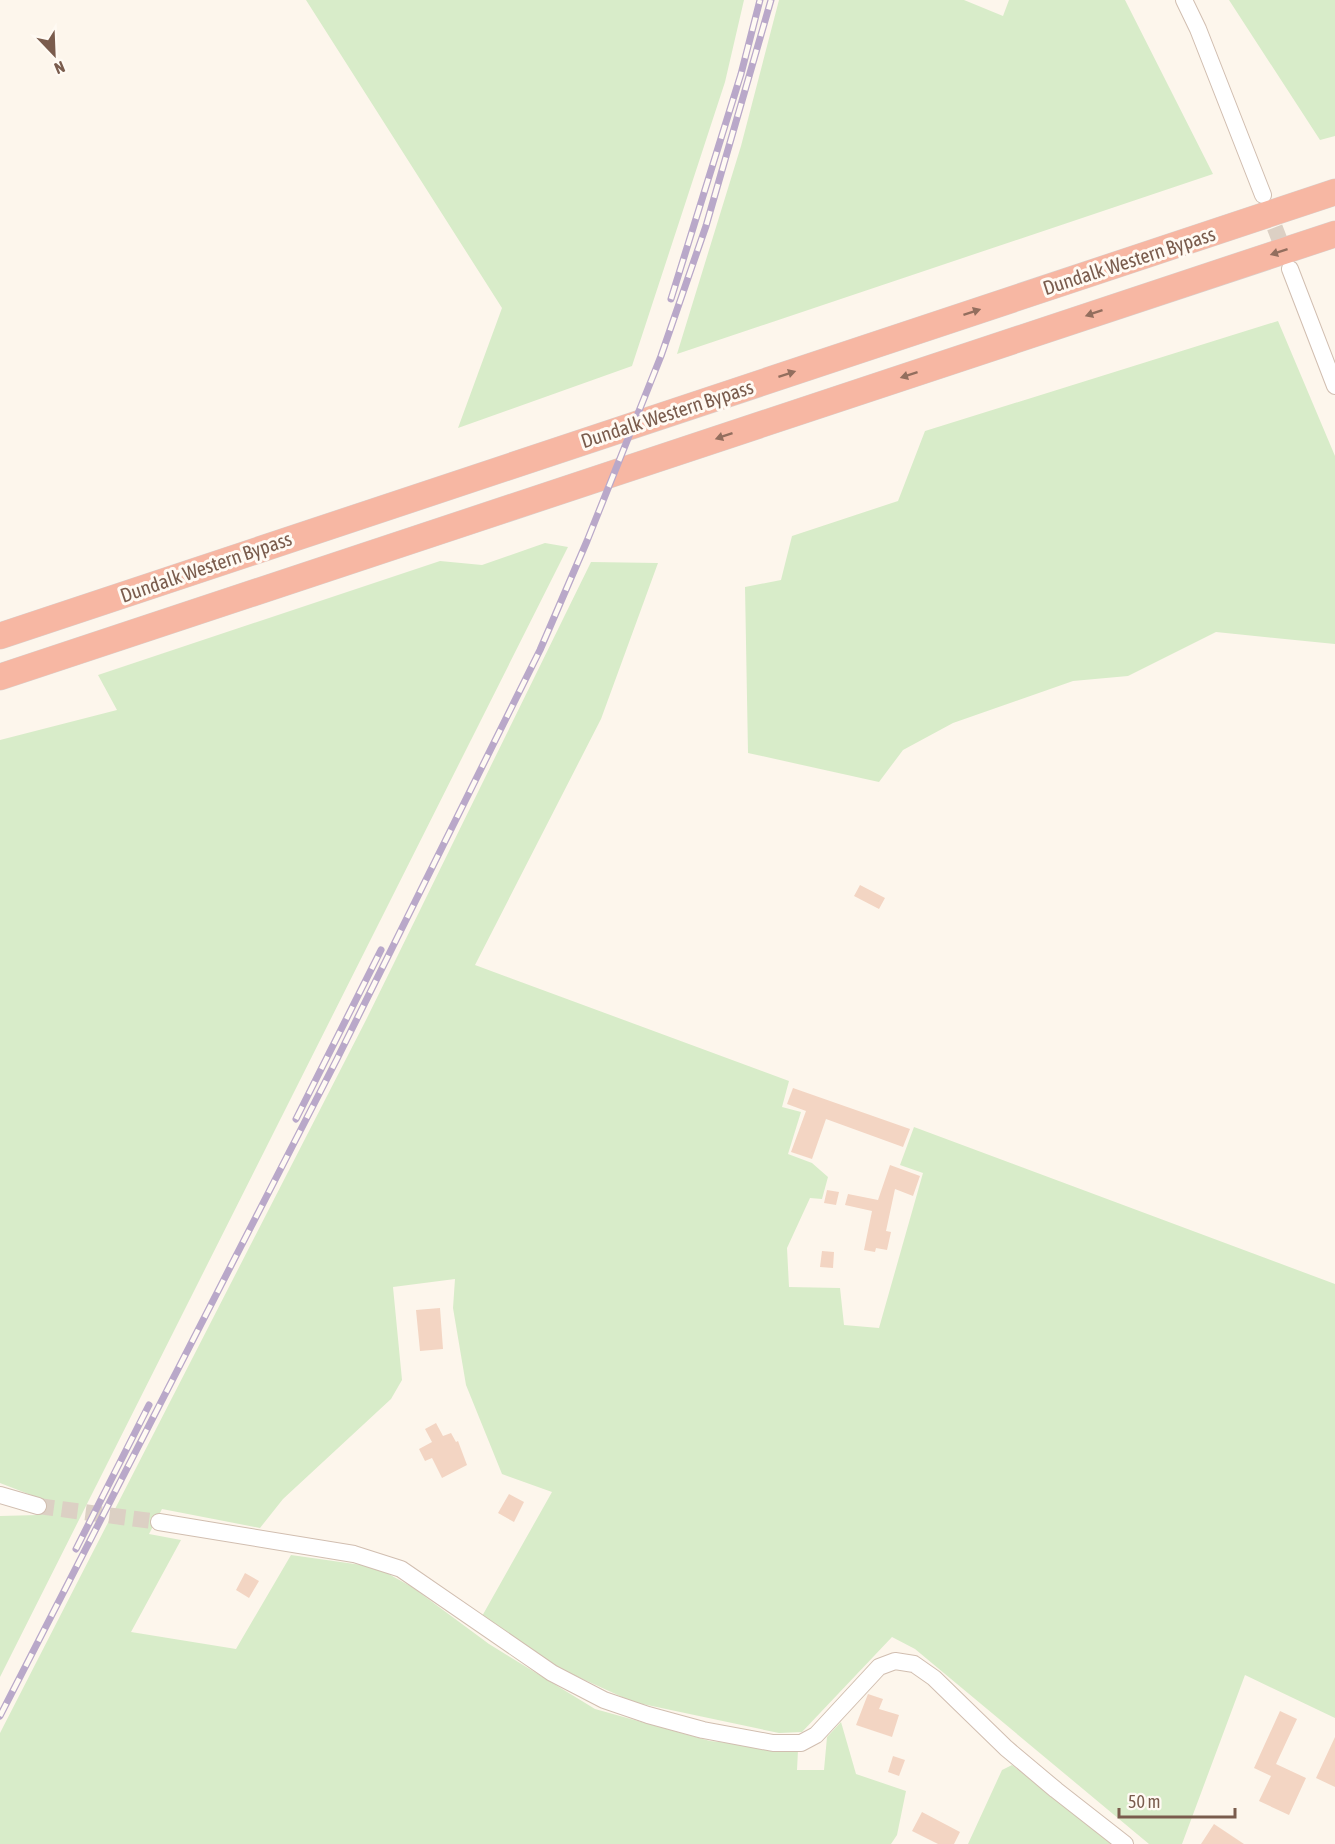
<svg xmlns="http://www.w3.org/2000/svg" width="1335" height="1844" font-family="'Asap Condensed',sans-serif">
<rect width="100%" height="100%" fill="#fdf6ec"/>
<!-- green -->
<path fill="#d8ecc9" d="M306,0H744L725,82L632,366L458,428L502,308Z
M779,0H964L1003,16L1009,0H1125L1213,174L677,354L741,146Z
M1229,0H1335V136L1320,140Z
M1278,321L1335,456V644L1216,632L1128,676L1073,681L953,723L903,750L879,782L748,753L745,587L781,580L792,536L898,501L925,431Z
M545,543L568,547L0,1677V1516L38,1515L44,1500L0,1483V740L117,710L98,675L440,561L482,565Z
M591,562L658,563L601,719L475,965L789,1081L782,1107L801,1112L788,1154L812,1163L828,1177L822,1199L810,1198L787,1248L789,1287L840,1288L844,1325L879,1328L923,1173L900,1165L914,1127L1335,1284V1718L1245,1675L1182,1844H1149L915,1649L892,1637L802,1732L779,1733L633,1702L563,1670L481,1618L552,1492L502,1474L466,1385L453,1308L455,1279L393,1287L402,1380L391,1399L283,1499L260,1528L162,1509L149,1534L181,1540L131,1632L236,1649L291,1555L376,1567L412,1587L489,1644L595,1709L710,1741L798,1750L797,1770H824L827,1737L841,1722L856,1774L906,1791L897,1835L891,1844H0V1733L366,1020Z
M1012,1765L1112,1844H968L1002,1770Z"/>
<!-- building -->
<path fill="#f3d5c3" d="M860,885L885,898L879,909L854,896Z
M793,1088L910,1129L903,1147L826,1119L812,1159L791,1152L806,1111L787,1104Z
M890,1165L920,1176L913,1196L895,1189L886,1231L891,1232L887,1250L876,1248L875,1252L864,1250L872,1211L845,1205L848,1194L878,1200Z
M827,1190L839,1192L836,1205L824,1203Z
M822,1251L834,1252L833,1268L820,1267Z
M440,1308L443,1349L420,1351L416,1310Z
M436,1423L443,1436L451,1433L456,1442L458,1441L467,1465L442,1478L432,1458L425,1461L419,1449L432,1442L425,1429Z
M509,1494L524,1502L514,1522L498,1513Z
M245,1573L259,1581L249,1598L236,1590Z
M868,1694L883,1699L879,1709L899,1715L892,1737L856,1725Z
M1280,1711L1297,1719L1276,1764L1306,1778L1289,1815L1259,1801L1271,1776L1254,1768Z
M1335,1737V1787L1316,1778Z
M893,1756L905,1760L899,1776L888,1772Z
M922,1812L960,1832L954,1844H938L912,1831Z
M1214,1824L1244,1844H1201Z"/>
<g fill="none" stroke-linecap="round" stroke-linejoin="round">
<!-- minor-tunnel -->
<path stroke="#dcd0c4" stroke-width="16" stroke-dasharray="16 8" stroke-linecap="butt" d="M1266,205L1287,259
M38,1506L159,1522"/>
<defs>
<path id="minor" d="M1184,0L1198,29L1263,195
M1290,269L1335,386
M0,1495L38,1506
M159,1522L354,1554L401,1569L552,1673L604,1700L648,1715L703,1730L773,1743H801L816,1735L879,1667L895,1661L914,1664L934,1678L1006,1748L1056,1790L1125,1844"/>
<path id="highway" d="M0,636L1335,192
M0,677L1335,234"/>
</defs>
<!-- minor casing -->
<use href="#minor" stroke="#d1beb0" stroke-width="18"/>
<!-- highway casing -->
<use href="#highway" stroke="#dad1cd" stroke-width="27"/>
<!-- minor -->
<use href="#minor" stroke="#fff" stroke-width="16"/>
<!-- highway -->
<use href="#highway" stroke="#f7b7a3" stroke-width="26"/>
<defs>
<path id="rail" d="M671,299L741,74L760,0
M296,1119L381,950
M76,1549L149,1405
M0,1716L337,1059L540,650L587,541L661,356L706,226L771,0"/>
</defs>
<!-- rail casing -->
<use href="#rail" stroke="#b9a8c9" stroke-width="7"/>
<!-- rail -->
<use href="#rail" stroke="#fffaf3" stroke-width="4.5" stroke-dasharray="14" stroke-linecap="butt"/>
</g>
<!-- one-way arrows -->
<defs><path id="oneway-solid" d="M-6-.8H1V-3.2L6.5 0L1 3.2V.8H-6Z" transform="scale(1.5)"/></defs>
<g fill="#936e5e">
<use href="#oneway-solid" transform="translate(1279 252) rotate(162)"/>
<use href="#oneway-solid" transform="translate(972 312) rotate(-18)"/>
<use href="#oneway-solid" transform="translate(1094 313) rotate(161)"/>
<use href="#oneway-solid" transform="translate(787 374) rotate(-18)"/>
<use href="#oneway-solid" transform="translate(909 375) rotate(162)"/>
<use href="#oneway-solid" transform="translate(724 436) rotate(161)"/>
</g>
<g text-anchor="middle" stroke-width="6" stroke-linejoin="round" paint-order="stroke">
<!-- street labels -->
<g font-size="20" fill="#7a5c4d" stroke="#fffaf3">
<text transform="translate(1129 261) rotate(-18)" y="7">Dundalk Western Bypass</text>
<text transform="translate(667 414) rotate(-18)" y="7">Dundalk Western Bypass</text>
<text transform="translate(206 567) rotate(-19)" y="7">Dundalk Western Bypass</text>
</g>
</g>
<!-- north arrow -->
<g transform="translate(54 54) rotate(157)" stroke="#fffaf3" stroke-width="4.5" paint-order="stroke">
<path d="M0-4.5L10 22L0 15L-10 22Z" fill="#7a5c4d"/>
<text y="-9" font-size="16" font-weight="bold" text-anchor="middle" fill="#7a5c4d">N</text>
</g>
<!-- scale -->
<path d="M1119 1808v9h116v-9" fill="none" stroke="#7a5c4d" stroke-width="3"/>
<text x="1128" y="1808" font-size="18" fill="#7a5c4d" stroke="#fffaf3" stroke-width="4.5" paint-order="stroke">50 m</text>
</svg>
